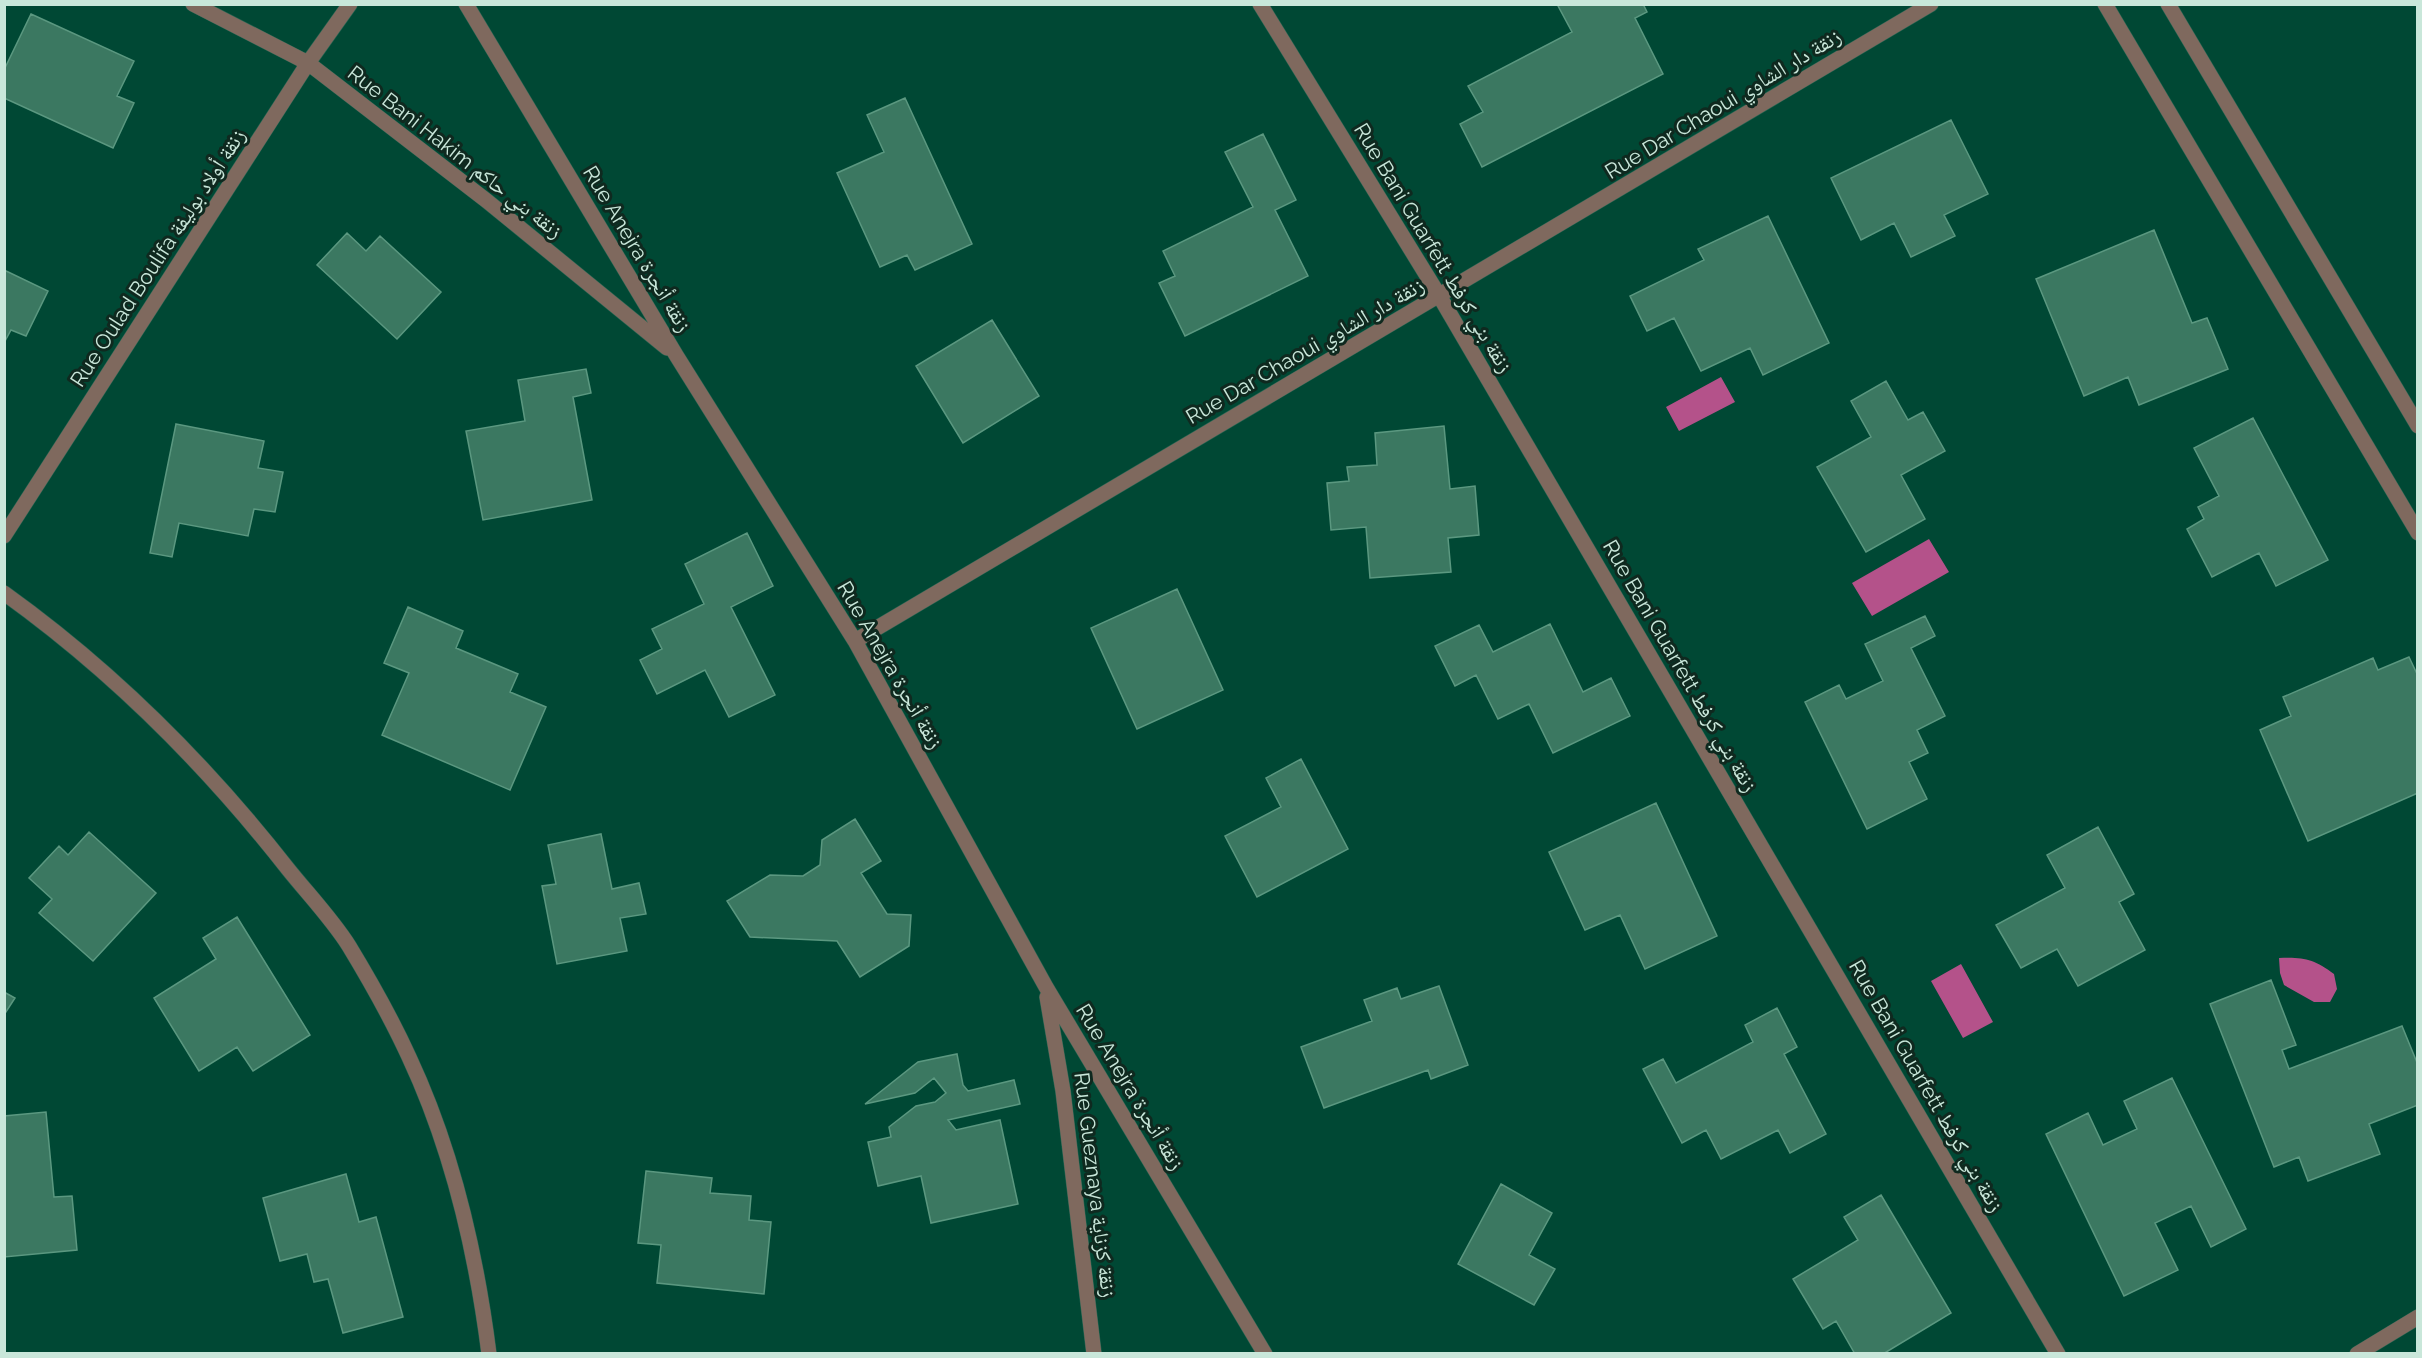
<svg xmlns="http://www.w3.org/2000/svg" width="2422" height="1358" font-family="Raleway,'Noto Naskh Arabic',sans-serif">
<rect width="100%" height="100%" fill="#004834"/>
<!-- water -->
<path fill="#b4528a" d="M1721,377L1735,402L1679,431L1666,407Z
M1929,539L1949,572L1872,616L1852,583Z
M2279,958C2304,957 2314,959 2334,974L2337,989L2330,1002H2314L2284,985L2280,973Z
M1961,964L1993,1022L1963,1038L1931,981Z"/>
<!-- building -->
<path fill="#3b7861" stroke="#5b9880" stroke-width="1.5" d="M1557,4H1643L1647,12L1635,18L1663,74L1482,167L1460,124L1483,112L1468,86L1572,32Z
M31,14L134,61L117,96L134,103L113,148L4,98V70Z
M905,98L972,244L915,270L907,255L880,267L837,173L884,152L867,115Z
M1951,120L1988,194L1944,215L1955,236L1911,257L1894,223L1861,240L1831,178Z
M1263,134L1296,200L1275,210L1308,276L1185,336L1159,283L1175,276L1163,251L1253,207L1225,152Z
M1768,216L1829,343L1763,375L1750,348L1701,371L1674,318L1647,331L1630,296L1704,260L1698,249Z
M2154,230L2192,323L2207,318L2228,369L2139,405L2128,377L2084,396L2036,279Z
M347,233L366,251L380,236L441,292L397,339L317,265Z
M4,270L48,291L26,336L11,330L4,343Z
M992,320L1039,396L963,443L916,366Z
M586,369L591,393L573,397L592,500L483,520L466,431L525,421L518,380Z
M1886,381L1908,420L1923,412L1945,451L1901,475L1925,519L1866,552L1817,467L1871,437L1851,401Z
M2253,418L2328,560L2276,586L2259,553L2212,577L2187,529L2204,519L2198,507L2219,496L2194,448Z
M176,424L264,441L258,468L283,472L275,512L254,509L248,536L179,523L172,557L150,553Z
M1444,426L1450,489L1475,486L1479,535L1448,538L1451,572L1370,578L1366,527L1331,530L1327,483L1349,481L1347,467L1377,465L1375,433Z
M747,533L773,586L731,607L775,695L729,717L705,670L657,694L640,660L662,649L652,629L704,604L685,564Z
M1177,589L1223,690L1137,729L1091,628Z
M408,607L463,631L456,648L518,674L510,692L546,707L510,790L382,735L409,673L384,663Z
M1925,616L1935,636L1911,648L1945,716L1917,730L1928,753L1909,762L1927,799L1867,829L1805,702L1839,685L1846,699L1883,681L1865,644Z
M1550,624L1583,692L1611,678L1630,716L1553,753L1529,704L1498,719L1476,675L1455,686L1435,646L1479,625L1493,652Z
M2409,657L2418,676V793L2308,841L2260,730L2291,716L2283,697L2373,658L2378,670Z
M1301,759L1348,849L1257,897L1225,836L1281,807L1266,778Z
M1656,803L1717,936L1645,969L1620,915L1585,930L1549,852Z
M855,819L881,861L861,873L887,914L911,915L909,946L860,977L837,941L750,937L727,901L770,875L803,876L820,865L822,840Z
M2098,827L2134,894L2119,902L2145,950L2078,986L2057,949L2021,968L1996,925L2065,888L2047,855Z
M89,832L156,893L93,961L39,913L52,899L29,878L59,846L68,855Z
M601,834L612,889L639,883L646,914L620,918L627,951L557,964L542,886L556,884L548,845Z
M237,917L310,1035L253,1071L237,1047L199,1071L154,998L216,959L203,938Z
M2271,980L2296,1045L2282,1050L2289,1069L2402,1026L2418,1065V1105L2369,1124L2380,1154L2308,1181L2299,1157L2274,1167L2210,1004Z
M1439,986L1468,1065L1431,1079L1428,1070L1324,1108L1301,1047L1372,1021L1364,1000L1397,988L1401,999Z
M4,992L15,998L4,1015Z
M1777,1008L1797,1047L1784,1054L1826,1134L1790,1153L1778,1130L1721,1159L1706,1130L1682,1143L1643,1069L1663,1059L1676,1083L1753,1042L1745,1025Z
M957,1054L963,1085L968,1091L1014,1080L1020,1104L948,1120L956,1130L1000,1120L1018,1204L931,1223L921,1176L878,1186L868,1142L891,1137L889,1127L916,1106L935,1102L946,1093L934,1078L915,1093L865,1104L918,1062Z
M2172,1078L2246,1229L2211,1247L2191,1206L2155,1223L2178,1270L2124,1296L2046,1134L2088,1113L2103,1145L2137,1129L2124,1101Z
M46,1112L54,1197L72,1196L77,1250L4,1257V1116Z
M646,1171L712,1178L710,1193L751,1196L749,1220L771,1222L764,1294L657,1283L661,1245L638,1243Z
M346,1174L359,1222L376,1217L403,1317L343,1333L328,1279L314,1282L307,1254L280,1261L263,1198Z
M1501,1184L1552,1213L1529,1255L1555,1269L1534,1305L1458,1264Z
M1881,1195L1951,1313L1883,1354H1855L1836,1321L1823,1329L1793,1279L1858,1240L1844,1217Z"/>
<g fill="none" stroke-linecap="round" stroke-linejoin="round">
<defs>
<path id="minor" d="M193,4L308,63L487,201L667,348
M466,4L676,355L855,641L1046,987L1265,1354
M1260,4L1440,297L2058,1354
M4,536L308,63L350,4
M4,593C114,672 205,763 288,869C308,894 332,919 349,946C369,979 393,1022 409,1057C453,1151 476,1251 489,1354
M855,641L1931,4
M1047,997L1063,1091L1094,1354
M2357,1354L2418,1317"/>
<path id="tertiary" d="M2105,4L2418,533
M2168,4L2418,426"/>
</defs>
<!-- minor casing -->
<use href="#minor" stroke="#246552" stroke-width="16"/>
<!-- tertiary casing -->
<use href="#tertiary" stroke="#246552" stroke-width="16"/>
<!-- minor -->
<use href="#minor" stroke="#7f695e" stroke-width="15"/>
<!-- tertiary -->
<use href="#tertiary" stroke="#7f695e" stroke-width="15"/>
</g>
<g text-anchor="middle" stroke-width="6" stroke-linejoin="round" paint-order="stroke">
<!-- street labels -->
<g font-size="21" fill="#c9e7da" stroke="#0f291f">
<text transform="translate(1723 104) rotate(-31)" y="7">Rue Dar Chaoui زنقة دار الشاوي</text>
<text transform="translate(455 152) rotate(38)" y="7">Rue Bani Hakim زنقة بني حاكم</text>
<text transform="translate(1433 248) rotate(59)" y="7">Rue Bani Guarfett زنقة بني كرفط</text>
<text transform="translate(637 249) rotate(59)" y="7">Rue Anejra زنقة أنجرة</text>
<text transform="translate(158 258) rotate(-57)" y="7">Rue Oulad Boulifa زنقة أولاد بوليفة</text>
<text transform="translate(1305 351) rotate(-30)" y="7">Rue Dar Chaoui زنقة دار الشاوي</text>
<text transform="translate(890 665) rotate(60)" y="7">Rue Anejra زنقة أنجرة</text>
<text transform="translate(1680 666) rotate(60)" y="7">Rue Bani Guarfett زنقة بني كرفط</text>
<text transform="translate(1926 1086) rotate(60)" y="7">Rue Bani Guarfett زنقة بني كرفط</text>
<text transform="translate(1130 1087) rotate(59)" y="7">Rue Anejra زنقة أنجرة</text>
<text transform="translate(1095 1185) rotate(83)" y="7">Rue Gueznaya زنقة كزناية</text>
</g>
</g>
<!-- border -->
<rect width="2422" height="1358" fill="none" stroke="#c9e7da" stroke-width="12"/>
</svg>
